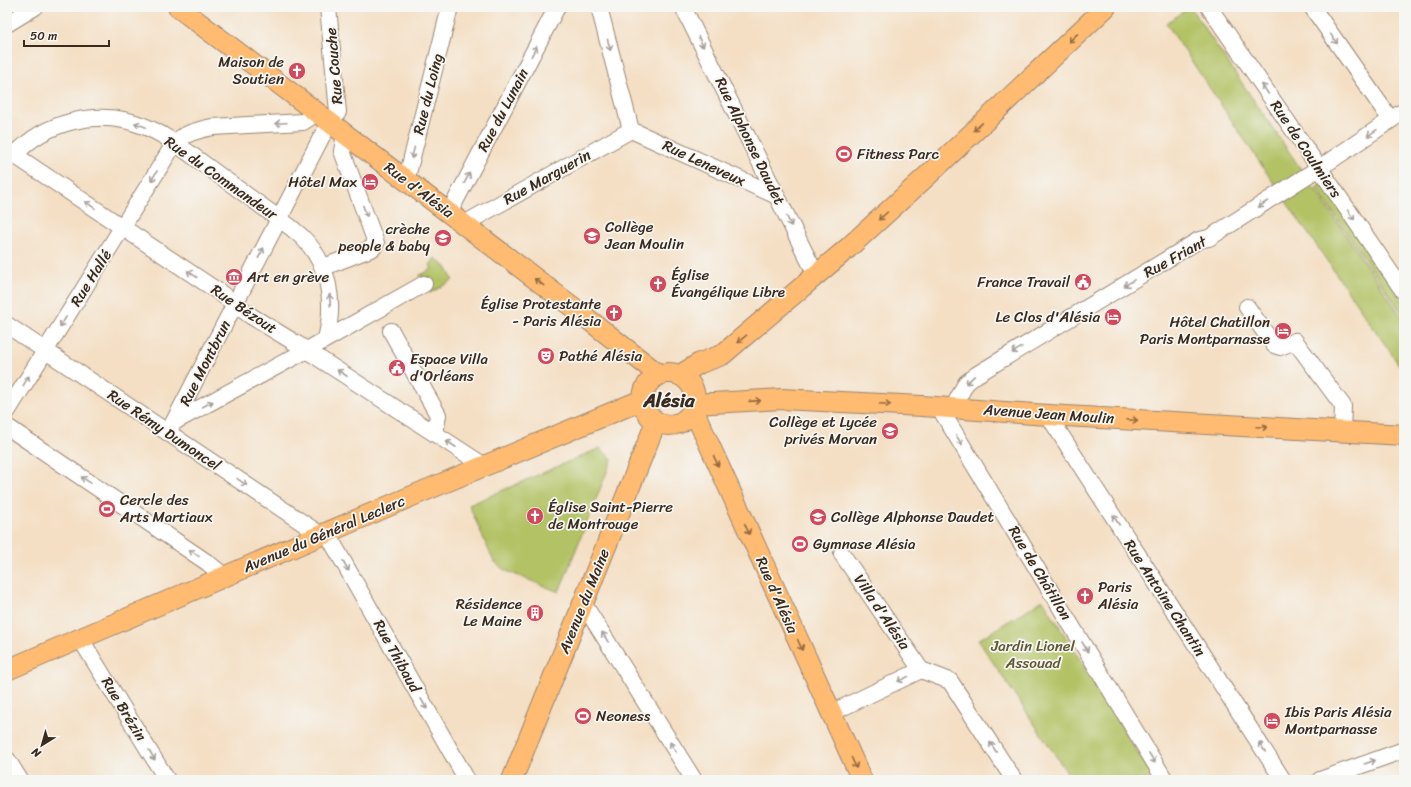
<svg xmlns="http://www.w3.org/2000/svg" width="1411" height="787" font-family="Sriracha,sans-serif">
<rect width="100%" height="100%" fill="#f6f6f2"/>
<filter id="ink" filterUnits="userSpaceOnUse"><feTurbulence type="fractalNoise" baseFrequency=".025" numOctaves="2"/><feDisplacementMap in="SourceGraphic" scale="8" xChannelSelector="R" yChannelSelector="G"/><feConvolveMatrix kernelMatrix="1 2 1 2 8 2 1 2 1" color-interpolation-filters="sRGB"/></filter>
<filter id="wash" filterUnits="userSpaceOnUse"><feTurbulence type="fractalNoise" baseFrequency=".012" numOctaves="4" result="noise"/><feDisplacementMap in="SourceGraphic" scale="16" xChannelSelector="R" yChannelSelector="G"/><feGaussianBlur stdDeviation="0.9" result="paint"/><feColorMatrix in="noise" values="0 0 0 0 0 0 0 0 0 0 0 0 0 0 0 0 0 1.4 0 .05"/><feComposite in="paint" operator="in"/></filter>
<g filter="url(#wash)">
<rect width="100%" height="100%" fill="#f4dfc4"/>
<!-- green -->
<path fill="#b2c265" stroke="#767642" d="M1190,7L1404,320V372L1287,203L1166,23Z
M1322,184L1404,303V316L1316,188Z
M435,258L446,267L453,280L430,293L426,283L419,276L432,269L430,265Z
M600,448L612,459L559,592L504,570L493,560L469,505Z
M1043,600L1152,776L1146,780H1072L978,640Z"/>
</g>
<g filter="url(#ink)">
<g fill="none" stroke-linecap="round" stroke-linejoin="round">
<defs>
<path id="minor" d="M599,7L631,130
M683,7L816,275
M1209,7L1404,292
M1312,7L1391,120
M7,24L35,7
M631,130L777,196
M7,150L219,292L251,316L297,344L483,465
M15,155C45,121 98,109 141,125C166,134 187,152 208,167C235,187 262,206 289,226C294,230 299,234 303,238C330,265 335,303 326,339
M406,181L450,7
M449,213L557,7
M464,224L631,130
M324,267L373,248L376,243L342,151L345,134
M1247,307L1274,345L1280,347L1295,341L1343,406L1342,432
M7,325L321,535
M391,331L438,415L435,434
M939,407L1165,780
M953,408L966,383L976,375L1199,240L1209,238L1330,161L1404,111
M7,412L176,141C187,133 200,129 213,127L303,122L317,113
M1048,415L1283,780
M174,422L307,350L424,284
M9,428L208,563L225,577
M168,433L322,136L338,112L328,7
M327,533L467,780
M842,554L921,670
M583,603L694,780
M80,638L167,780
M831,713L921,670L950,681L1014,780
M7,759L20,780
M1320,780L1404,750"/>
<path id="major" d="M178,7L570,305L658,374
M643 399a26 26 0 1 1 52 0a26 26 0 1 1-52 0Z
M680,375L700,363L722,355L848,248L928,175L1106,7
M695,404L781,399L922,406L1048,415L1404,435
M693,409L862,780
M7,670L405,499L642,400
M512,780L656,422"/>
</defs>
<!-- minor casing -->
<use href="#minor" stroke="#988471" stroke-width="18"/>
<!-- major casing -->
<use href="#major" stroke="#988471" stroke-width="22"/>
<!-- minor -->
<use href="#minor" stroke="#fff" stroke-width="16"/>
<!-- major -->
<use href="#major" stroke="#febb71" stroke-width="20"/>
</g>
<!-- one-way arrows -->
<defs><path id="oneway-shaft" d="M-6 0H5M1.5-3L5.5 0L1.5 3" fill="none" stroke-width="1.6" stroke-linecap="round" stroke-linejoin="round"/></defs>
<g stroke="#936b43">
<use href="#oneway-shaft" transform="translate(1073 38) rotate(137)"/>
<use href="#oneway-shaft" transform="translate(978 127) rotate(137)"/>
<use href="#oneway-shaft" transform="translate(883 216) rotate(138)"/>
<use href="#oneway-shaft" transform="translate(539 282) rotate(-143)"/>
<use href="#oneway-shaft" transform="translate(742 339) rotate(140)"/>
<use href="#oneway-shaft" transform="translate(755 401) rotate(-4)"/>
<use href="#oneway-shaft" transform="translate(885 404) rotate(3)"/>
<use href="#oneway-shaft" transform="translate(1132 420) rotate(3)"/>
<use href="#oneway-shaft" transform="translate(1262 427) rotate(3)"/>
<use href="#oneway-shaft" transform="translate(716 461) rotate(65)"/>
<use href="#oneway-shaft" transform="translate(747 529) rotate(66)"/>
<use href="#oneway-shaft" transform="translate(800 645) rotate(66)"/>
<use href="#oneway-shaft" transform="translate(854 763) rotate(65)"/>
</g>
<g stroke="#a79f9a">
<use href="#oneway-shaft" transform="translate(1334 39) rotate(55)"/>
<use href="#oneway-shaft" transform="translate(701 42) rotate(64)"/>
<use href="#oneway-shaft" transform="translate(609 45) rotate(75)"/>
<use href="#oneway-shaft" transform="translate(534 51) rotate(-62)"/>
<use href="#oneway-shaft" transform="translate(1265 89) rotate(-124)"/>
<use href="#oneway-shaft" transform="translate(281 123) rotate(177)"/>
<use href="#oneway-shaft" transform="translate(140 125) rotate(-160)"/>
<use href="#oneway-shaft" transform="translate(1372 133) rotate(146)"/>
<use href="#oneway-shaft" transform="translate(413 153) rotate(104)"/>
<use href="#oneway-shaft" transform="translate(154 176) rotate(122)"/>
<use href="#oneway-shaft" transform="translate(467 178) rotate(-62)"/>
<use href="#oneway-shaft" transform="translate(1263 204) rotate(147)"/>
<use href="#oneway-shaft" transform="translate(90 205) rotate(-146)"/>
<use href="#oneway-shaft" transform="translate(365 211) rotate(69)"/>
<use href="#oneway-shaft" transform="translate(1351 215) rotate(55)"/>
<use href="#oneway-shaft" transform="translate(789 221) rotate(64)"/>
<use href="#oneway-shaft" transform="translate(261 253) rotate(-63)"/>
<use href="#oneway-shaft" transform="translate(192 274) rotate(-146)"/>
<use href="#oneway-shaft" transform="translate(1129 283) rotate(149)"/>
<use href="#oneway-shaft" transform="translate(330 300) rotate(-93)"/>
<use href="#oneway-shaft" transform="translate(63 322) rotate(122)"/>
<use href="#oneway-shaft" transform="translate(1017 350) rotate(149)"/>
<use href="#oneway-shaft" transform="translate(342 373) rotate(-147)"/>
<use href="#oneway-shaft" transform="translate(970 380) rotate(137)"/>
<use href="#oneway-shaft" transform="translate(26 381) rotate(-58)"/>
<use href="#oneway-shaft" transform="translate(208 404) rotate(-28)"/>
<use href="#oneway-shaft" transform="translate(959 440) rotate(59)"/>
<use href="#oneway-shaft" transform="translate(451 444) rotate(-147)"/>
<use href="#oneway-shaft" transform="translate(86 480) rotate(-146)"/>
<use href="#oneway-shaft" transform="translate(242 482) rotate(34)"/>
<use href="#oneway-shaft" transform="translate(1116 520) rotate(-123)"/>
<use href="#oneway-shaft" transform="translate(194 553) rotate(-146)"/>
<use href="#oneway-shaft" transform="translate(346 566) rotate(61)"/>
<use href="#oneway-shaft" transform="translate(605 637) rotate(-122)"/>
<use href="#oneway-shaft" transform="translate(1085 647) rotate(59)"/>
<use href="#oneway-shaft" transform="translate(903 679) rotate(155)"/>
<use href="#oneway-shaft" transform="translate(424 704) rotate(61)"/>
<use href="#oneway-shaft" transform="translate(673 747) rotate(-122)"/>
<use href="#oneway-shaft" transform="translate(993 747) rotate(-123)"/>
<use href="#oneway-shaft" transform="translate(1262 747) rotate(-123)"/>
<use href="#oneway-shaft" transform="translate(152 755) rotate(59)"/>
<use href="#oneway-shaft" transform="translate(1152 758) rotate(59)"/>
<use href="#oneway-shaft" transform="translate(1370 762) rotate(-19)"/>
</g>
</g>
<!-- icons -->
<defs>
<symbol id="church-disc" viewBox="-11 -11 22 22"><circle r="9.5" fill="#d1495b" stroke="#f6f6f2"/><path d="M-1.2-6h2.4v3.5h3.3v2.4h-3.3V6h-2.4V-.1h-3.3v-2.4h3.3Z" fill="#fff"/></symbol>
<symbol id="stadium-disc" viewBox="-11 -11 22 22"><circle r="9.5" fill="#d1495b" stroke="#f6f6f2"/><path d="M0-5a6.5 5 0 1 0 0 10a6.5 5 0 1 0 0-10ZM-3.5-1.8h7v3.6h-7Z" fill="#fff"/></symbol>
<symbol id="hotel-disc" viewBox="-11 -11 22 22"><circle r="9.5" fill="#d1495b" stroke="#f6f6f2"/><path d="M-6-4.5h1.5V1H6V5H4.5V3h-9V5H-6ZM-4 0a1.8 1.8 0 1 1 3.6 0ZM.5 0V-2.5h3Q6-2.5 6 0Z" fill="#fff"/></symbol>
<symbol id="school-disc" viewBox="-11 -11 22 22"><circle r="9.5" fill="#d1495b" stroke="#f6f6f2"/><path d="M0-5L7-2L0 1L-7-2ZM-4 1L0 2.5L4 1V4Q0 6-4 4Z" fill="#fff"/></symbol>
<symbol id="museum-disc" viewBox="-11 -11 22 22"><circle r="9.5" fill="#d1495b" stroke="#f6f6f2"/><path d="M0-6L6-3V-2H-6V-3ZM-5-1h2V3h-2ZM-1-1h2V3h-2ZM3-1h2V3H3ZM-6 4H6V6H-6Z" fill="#fff"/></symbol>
<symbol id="civic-disc" viewBox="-11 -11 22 22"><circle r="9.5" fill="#d1495b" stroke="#f6f6f2"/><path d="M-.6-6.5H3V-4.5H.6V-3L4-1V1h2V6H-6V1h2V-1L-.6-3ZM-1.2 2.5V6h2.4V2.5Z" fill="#fff"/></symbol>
<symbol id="theatre-disc" viewBox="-11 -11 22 22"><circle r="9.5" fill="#d1495b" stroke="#f6f6f2"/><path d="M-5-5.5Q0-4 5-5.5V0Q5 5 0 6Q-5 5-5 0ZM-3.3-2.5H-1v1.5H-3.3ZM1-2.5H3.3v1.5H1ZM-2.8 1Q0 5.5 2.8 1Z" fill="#fff"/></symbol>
<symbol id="building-disc" viewBox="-11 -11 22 22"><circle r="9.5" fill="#d1495b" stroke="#f6f6f2"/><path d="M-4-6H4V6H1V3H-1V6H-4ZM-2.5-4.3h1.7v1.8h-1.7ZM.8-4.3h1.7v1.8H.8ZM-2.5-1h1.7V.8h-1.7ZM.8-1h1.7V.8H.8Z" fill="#fff"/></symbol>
</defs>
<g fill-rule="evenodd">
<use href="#church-disc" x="287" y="61" width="20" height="20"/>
<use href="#stadium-disc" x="834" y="144" width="20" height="20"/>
<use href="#hotel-disc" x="360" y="172" width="20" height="20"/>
<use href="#school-disc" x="582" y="226" width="20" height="20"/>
<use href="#school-disc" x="433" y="228" width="20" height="20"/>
<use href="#museum-disc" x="224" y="267" width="20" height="20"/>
<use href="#civic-disc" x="1073" y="272" width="20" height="20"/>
<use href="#church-disc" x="648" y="274" width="20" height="20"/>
<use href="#church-disc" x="604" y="303" width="20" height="20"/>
<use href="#hotel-disc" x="1103" y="307" width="20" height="20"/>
<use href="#hotel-disc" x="1273" y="321" width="20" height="20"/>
<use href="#theatre-disc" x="536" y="346" width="20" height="20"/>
<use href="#civic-disc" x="387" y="358" width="20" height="20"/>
<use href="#school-disc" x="880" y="421" width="20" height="20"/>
<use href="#stadium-disc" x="97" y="499" width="20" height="20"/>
<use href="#church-disc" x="525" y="506" width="20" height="20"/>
<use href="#school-disc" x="808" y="507" width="20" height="20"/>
<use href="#stadium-disc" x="790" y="534" width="20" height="20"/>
<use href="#church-disc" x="1075" y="586" width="20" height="20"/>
<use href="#building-disc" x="525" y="603" width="20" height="20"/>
<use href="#stadium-disc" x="573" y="706" width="20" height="20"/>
<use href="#hotel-disc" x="1262" y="711" width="20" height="20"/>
</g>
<g text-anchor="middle" stroke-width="3.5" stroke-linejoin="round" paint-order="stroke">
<!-- poi labels -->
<g font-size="15" fill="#3b2a1e" stroke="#f6f6f2" text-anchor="start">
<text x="284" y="67" text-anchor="end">Maison de<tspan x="284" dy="17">Soutien</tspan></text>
<text x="857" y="159">Fitness Parc</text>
<text x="357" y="187" text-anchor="end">Hôtel Max</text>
<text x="605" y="232">Collège<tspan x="605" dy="17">Jean Moulin</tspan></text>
<text x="430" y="234" text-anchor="end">crèche<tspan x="430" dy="17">people &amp; baby</tspan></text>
<text x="671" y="280">Église<tspan x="671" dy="17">Évangélique Libre</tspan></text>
<text x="247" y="282">Art en grève</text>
<text x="1070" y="287" text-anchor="end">France Travail</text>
<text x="601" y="309" text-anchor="end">Église Protestante<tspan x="601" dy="17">- Paris Alésia</tspan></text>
<text x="1100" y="322" text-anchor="end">Le Clos d'Alésia</text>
<text x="1270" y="327" text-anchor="end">Hôtel Chatillon<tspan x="1270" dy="17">Paris Montparnasse</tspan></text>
<text x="559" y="361">Pathé Alésia</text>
<text x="410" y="364">Espace Villa<tspan x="410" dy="17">d'Orléans</tspan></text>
<text x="877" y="427" text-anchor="end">Collège et Lycée<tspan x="877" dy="17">privés Morvan</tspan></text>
<text x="120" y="505">Cercle des<tspan x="120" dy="17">Arts Martiaux</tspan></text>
<text x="548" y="512">Église Saint-Pierre<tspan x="548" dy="17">de Montrouge</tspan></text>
<text x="831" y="522">Collège Alphonse Daudet</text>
<text x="813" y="549">Gymnase Alésia</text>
<text x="1098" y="592">Paris<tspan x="1098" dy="17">Alésia</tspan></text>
<text x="522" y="609" text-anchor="end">Résidence<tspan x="522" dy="17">Le Maine</tspan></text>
<text x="1285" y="717">Ibis Paris Alésia<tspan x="1285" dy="17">Montparnasse</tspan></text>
<text x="596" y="721">Neoness</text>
</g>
<!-- street labels -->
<g font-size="15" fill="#3b2a1e" stroke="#f6f6f2">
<text transform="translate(334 66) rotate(-95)" y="5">Rue Couche</text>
<text transform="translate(428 94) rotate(-76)" y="5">Rue du Loing</text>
<text transform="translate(503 110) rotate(-62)" y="5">Rue du Lunain</text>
<text transform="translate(750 141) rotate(64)" y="5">Rue Alphonse Daudet</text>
<text transform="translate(1306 149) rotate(56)" y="5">Rue de Coulmiers</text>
<text transform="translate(704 163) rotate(25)" y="5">Rue Leneveux</text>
<text transform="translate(547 177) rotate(-29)" y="5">Rue Marguerin</text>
<text transform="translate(221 178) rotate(35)" y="5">Rue du Commandeur</text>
<text transform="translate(419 190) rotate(37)" y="5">Rue d'Alésia</text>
<text transform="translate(1175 257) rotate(-29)" y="5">Rue Friant</text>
<text transform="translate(91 278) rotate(-58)" y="5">Rue Hallé</text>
<text transform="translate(244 309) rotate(34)" y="5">Rue Bézout</text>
<text transform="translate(205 363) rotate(-63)" y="5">Rue Montbrun</text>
<text transform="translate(1049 414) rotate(4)" y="5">Avenue Jean Moulin</text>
<text transform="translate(164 430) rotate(34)" y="5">Rue Rémy Dumoncel</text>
<text transform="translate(324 534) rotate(-23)" y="5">Avenue du Général Leclerc</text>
<text transform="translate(1040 573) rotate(59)" y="5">Rue de Châtillon</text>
<text transform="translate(777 595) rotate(66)" y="5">Rue d'Alésia</text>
<text transform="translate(1165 598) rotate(57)" y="5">Rue Antoine Chantin</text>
<text transform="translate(584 601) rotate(-68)" y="5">Avenue du Maine</text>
<text transform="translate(882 612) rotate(56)" y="5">Villa d'Alésia</text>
<text transform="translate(397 656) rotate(61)" y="5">Rue Thibaud</text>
<text transform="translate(124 709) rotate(59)" y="5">Rue Brézin</text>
</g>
<!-- park labels -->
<g font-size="15" fill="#5f5833" stroke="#f6f6f2">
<text x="1033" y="651">Jardin Lionel<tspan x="1033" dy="17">Assouad</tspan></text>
</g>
<!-- district labels -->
<g font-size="19" font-weight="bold" fill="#3b2a1e" stroke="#f6f6f2">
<text x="669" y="407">Alésia</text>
</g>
</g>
<!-- margin -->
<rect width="1411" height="787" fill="none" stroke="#f6f6f2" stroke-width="24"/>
<!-- north arrow -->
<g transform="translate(42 745) rotate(217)" stroke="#f6f6f2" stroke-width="3" paint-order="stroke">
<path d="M0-3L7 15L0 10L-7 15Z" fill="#3b2a1e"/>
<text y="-6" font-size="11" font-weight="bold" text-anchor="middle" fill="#3b2a1e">N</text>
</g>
<!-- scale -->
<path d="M24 40v6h85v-6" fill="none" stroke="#3b2a1e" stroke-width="2"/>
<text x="30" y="40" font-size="12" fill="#3b2a1e" stroke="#f6f6f2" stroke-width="3" paint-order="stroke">50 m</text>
</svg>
